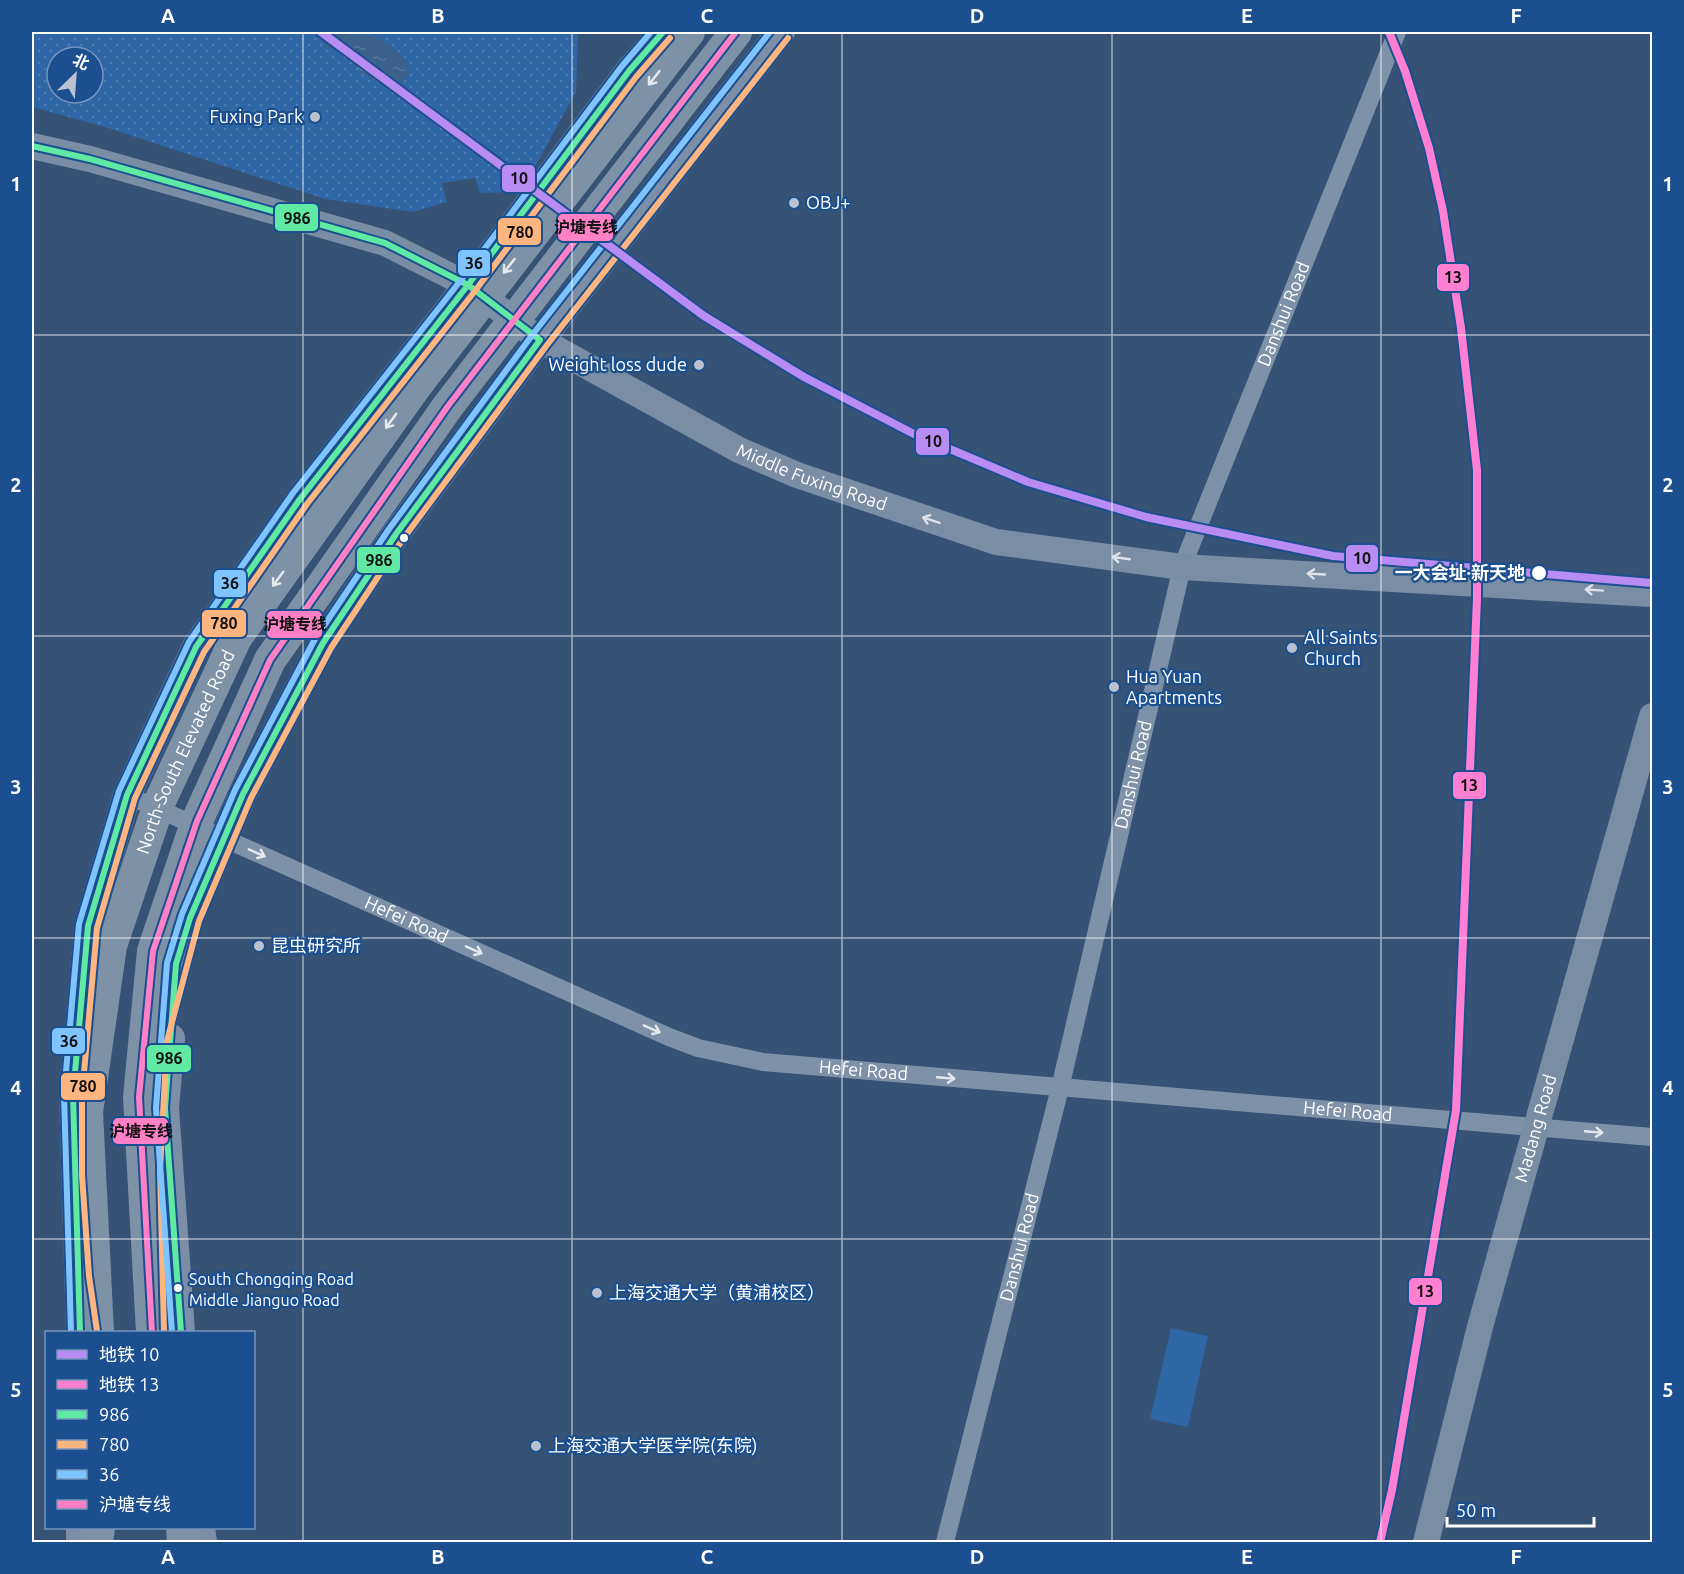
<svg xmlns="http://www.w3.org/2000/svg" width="1684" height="1574" font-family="Ubuntu,'Noto Sans SC',sans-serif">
<defs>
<pattern id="park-dots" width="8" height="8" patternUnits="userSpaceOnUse" patternTransform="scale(1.5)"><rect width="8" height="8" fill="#2f66a5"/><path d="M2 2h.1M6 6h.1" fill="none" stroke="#4e7db2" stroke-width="1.8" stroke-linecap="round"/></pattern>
<pattern id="water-ripples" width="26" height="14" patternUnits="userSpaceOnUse" patternTransform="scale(1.5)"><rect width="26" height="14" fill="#3b618d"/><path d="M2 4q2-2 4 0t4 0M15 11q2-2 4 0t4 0" fill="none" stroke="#58799e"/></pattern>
</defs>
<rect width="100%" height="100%" fill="#365274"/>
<!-- green -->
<path fill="#2f66a5" d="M1171,1328L1208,1336L1188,1427L1150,1419Z"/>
<!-- park -->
<path fill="url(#park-dots)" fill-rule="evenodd" d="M32,32H578L576,92L521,192L480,193L475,178L442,183L447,202L413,212L325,199L105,127L32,107ZM57,57H93V93H57Z"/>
<!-- water -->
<path fill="url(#water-ripples)" d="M339,34C366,37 374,30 395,50C403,58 408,61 409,73L399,86L391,88L364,75L335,45Z"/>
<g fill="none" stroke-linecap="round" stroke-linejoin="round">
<!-- canal -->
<path stroke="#3b618d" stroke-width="21" d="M332,38H335"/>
<!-- street -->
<g stroke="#7d92a8" stroke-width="18">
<path id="s1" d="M127,795L669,1037L698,1048L763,1062L1652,1137"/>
<path id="s2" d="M945,1542L1060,1088L1182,567L1397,32"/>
</g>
<!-- secondary -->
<g stroke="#798da4" stroke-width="26">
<path id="s3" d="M32,146L90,159L385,243L468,285L540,340L739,450L797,475L996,542L1182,567L1652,594"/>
<path id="s4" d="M1426,1542L1481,1323L1652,716"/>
</g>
<!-- primary -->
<path stroke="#7d8ea7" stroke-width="28" d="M171,1038L165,1108L181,1332
M157,1061L158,1040L190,918L243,794L323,643L396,534L540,340L781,32
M80,1332L73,1095L88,926L127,795L196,647L300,499L468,285L629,71L663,32
M80,1528V1542
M201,1528L203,1542"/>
<!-- highway -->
<path stroke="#7e92a7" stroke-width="32" d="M182,1528L183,1542
M97,1542L99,1528"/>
<!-- highway-bridge -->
<g stroke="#7e92a7" stroke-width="32">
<path id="s5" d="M98,1332L87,1112L111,946L160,801L236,638L416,386L689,32"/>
<path d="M152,1332L139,1097L153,951L197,821L270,660L448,406L736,32"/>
</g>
<defs>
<path id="bus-1" d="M32,146L90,159L385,243L468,285L540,340L396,534L323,643L243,794L190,918L176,964L165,1108L181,1332
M80,1332L73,1095L88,926L127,795L196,647L300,499L468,285L629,71L663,32"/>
<path id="bus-2" d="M97,1331L89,1276L82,1175V1095L97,928L135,798L204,652L307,504L475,291L636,77L670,38
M164,1332L160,1169L167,1041L199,921L251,798L331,648L403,539L547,345L788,38"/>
<path id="bus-3" d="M71,1332L64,1094L79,924L119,791L189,642L293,493L461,280L622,66L651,32
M172,1332L156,1108L167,963L182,914L235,790L315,639L389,529L533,334L770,32"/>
<path id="bus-4" d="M152,1332L139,1097L153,951L197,821L270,660L448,406L736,32"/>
</defs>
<!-- bus-1 casing -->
<use href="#bus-1" stroke="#1b4f8f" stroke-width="10"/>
<!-- bus-2 casing -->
<use href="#bus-2" stroke="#1b4f8f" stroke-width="10"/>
<!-- bus-3 casing -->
<use href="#bus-3" stroke="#1b4f8f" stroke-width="10"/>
<!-- bus-4 casing -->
<use href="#bus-4" stroke="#1b4f8f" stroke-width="10"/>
<!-- bus-1 -->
<use href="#bus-1" stroke="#60e9a3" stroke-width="6"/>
<!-- bus-2 -->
<use href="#bus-2" stroke="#ffb580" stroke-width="6"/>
<!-- bus-3 -->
<use href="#bus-3" stroke="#80c4ff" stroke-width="6"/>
<!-- bus-4 -->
<use href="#bus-4" stroke="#ff80c5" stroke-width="6"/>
<defs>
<path id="metro-1" d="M321,32L704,316L804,377L912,433L1028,482L1146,517L1333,556L1652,583"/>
<path id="metro-2" d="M1380,1542L1392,1490L1456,1110L1477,598V470L1461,328L1443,211L1429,148L1405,71L1389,32"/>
</defs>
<!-- metro-1 casing -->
<use href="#metro-1" stroke="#1b4f8f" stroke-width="12"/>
<!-- metro-2 casing -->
<use href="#metro-2" stroke="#1b4f8f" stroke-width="12"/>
<!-- metro-1 -->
<use href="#metro-1" stroke="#b98cf3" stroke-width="8"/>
<!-- metro-2 -->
<use href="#metro-2" stroke="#ff80d2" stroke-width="8"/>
</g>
<!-- one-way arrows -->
<defs><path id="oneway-shaft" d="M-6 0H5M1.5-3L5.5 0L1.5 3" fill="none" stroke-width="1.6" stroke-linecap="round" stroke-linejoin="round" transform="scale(1.5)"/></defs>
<g stroke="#e5e9ed">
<use href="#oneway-shaft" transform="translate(654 78) rotate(128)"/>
<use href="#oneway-shaft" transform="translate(509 266) rotate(128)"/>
<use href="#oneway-shaft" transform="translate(391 421) rotate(126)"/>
<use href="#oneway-shaft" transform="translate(278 579) rotate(126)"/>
</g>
<g stroke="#dee2e8">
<use href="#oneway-shaft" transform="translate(931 520) rotate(-162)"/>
<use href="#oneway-shaft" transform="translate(1121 558) rotate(-172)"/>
<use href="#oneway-shaft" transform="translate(1316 574) rotate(-177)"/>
<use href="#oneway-shaft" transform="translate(1594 590) rotate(-176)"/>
</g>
<g stroke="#e5e9ee">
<use href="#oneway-shaft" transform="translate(257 853) rotate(24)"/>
<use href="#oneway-shaft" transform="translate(474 950) rotate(24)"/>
<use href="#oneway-shaft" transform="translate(652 1029) rotate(24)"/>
<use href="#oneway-shaft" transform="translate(946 1078) rotate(5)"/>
<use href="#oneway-shaft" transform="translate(1594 1132) rotate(5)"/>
</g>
<!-- grid -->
<path fill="none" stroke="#fff" stroke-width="1.5" stroke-opacity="0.55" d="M303,32V1542M572,32V1542M842,32V1542M1112,32V1542M1381,32V1542M32,335H1652M32,636H1652M32,938H1652M32,1239H1652"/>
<!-- markers -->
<g fill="#b9c2ce" stroke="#1b4f8f" stroke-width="2">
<circle cx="315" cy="117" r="6"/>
<circle cx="794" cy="203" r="6"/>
<circle cx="699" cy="365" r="6"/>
<circle cx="1292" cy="648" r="6"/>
<circle cx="1114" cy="687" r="6"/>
<circle cx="259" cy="946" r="6"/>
<circle cx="597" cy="1293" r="6"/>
<circle cx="536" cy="1446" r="6"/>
</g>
<g fill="#fff" stroke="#1b4f8f" stroke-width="2">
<circle cx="404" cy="538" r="5"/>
<circle cx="1539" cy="573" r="8"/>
<circle cx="178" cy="1288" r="5"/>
</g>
<g text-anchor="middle" stroke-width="4.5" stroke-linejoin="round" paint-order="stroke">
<!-- bus labels -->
<g font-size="16" fill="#fff" stroke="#1b4f8f" text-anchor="start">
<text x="189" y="1285">South Chongqing Road<tspan x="189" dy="21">Middle Jianguo Road</tspan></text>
</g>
<!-- poi labels -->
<g font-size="18" fill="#fff" stroke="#1b4f8f" text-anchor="start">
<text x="303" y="123" text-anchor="end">Fuxing Park</text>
<text x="806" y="209">OBJ+</text>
<text x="687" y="371" text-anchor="end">Weight loss dude</text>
<text x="1304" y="644">All Saints<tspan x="1304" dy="21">Church</tspan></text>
<text x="1126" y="683">Hua Yuan<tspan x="1126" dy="21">Apartments</tspan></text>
<text x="271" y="952">昆虫研究所</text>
<text x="609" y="1299">上海交通大学（黄浦校区）</text>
<text x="548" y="1452">上海交通大学医学院(东院)</text>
</g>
<!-- street labels -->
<g font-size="18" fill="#fff" stroke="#1b4f8f">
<text dy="6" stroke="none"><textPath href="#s2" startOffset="1276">Danshui Road</textPath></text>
<text dy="6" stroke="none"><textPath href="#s3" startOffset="855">Middle Fuxing Road</textPath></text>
<text dy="6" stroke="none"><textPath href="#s5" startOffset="596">North-South Elevated Road</textPath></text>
<text dy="6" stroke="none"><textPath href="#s2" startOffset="790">Danshui Road</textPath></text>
<text dy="6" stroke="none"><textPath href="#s1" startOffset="306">Hefei Road</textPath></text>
<text dy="6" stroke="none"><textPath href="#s1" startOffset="792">Hefei Road</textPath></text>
<text dy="6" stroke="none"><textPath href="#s1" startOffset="1278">Hefei Road</textPath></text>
<text dy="6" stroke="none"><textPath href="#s4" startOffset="428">Madang Road</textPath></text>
<text dy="6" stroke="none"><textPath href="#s2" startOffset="304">Danshui Road</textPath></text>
</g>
<!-- stop labels -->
<g font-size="18" font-weight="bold" fill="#fff" stroke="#1b4f8f" text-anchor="end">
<text x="1525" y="579">一大会址·新天地</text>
</g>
</g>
<g stroke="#1b4f8f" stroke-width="2">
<rect x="501" y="164" width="35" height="29" rx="6" fill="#b98cf3"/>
<rect x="274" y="203" width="45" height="29" rx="6" fill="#60e9a3"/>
<rect x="557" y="213" width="57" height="29" rx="6" fill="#ff80c5"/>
<rect x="497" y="217" width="45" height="29" rx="6" fill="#ffb580"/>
<rect x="457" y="249" width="34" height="28" rx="6" fill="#80c4ff"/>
<rect x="1436" y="263" width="34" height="29" rx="6" fill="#ff80d2"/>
<rect x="915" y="427" width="35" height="29" rx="6" fill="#b98cf3"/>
<rect x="1345" y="544" width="34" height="29" rx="6" fill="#b98cf3"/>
<rect x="356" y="546" width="45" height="28" rx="6" fill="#60e9a3"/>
<rect x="213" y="569" width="34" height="29" rx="6" fill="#80c4ff"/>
<rect x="201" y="609" width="46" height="29" rx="6" fill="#ffb580"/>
<rect x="266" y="610" width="57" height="29" rx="6" fill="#ff80c5"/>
<rect x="1452" y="771" width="35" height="29" rx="6" fill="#ff80d2"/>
<rect x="51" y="1027" width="35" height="28" rx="6" fill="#80c4ff"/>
<rect x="146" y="1044" width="46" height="29" rx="6" fill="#60e9a3"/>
<rect x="60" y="1072" width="46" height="29" rx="6" fill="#ffb580"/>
<rect x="112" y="1117" width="57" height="28" rx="6" fill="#ff80c5"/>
<rect x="1408" y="1277" width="35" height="29" rx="6" fill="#ff80d2"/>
</g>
<g font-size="16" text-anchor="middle" font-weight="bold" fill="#111">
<text x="519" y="184">10</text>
<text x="297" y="224">986</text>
<text x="586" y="233">沪塘专线</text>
<text x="520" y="238">780</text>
<text x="474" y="269">36</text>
<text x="1453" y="283">13</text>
<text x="933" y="447">10</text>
<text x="1362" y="564">10</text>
<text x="379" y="566">986</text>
<text x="230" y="589">36</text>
<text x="224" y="629">780</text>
<text x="295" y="630">沪塘专线</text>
<text x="1469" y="791">13</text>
<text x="69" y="1047">36</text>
<text x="169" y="1064">986</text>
<text x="83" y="1092">780</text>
<text x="141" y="1137">沪塘专线</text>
<text x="1425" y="1297">13</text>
</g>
<!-- border -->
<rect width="1684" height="1574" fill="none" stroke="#1b4f8f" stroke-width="66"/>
<!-- legend -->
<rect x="45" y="1331" width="210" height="198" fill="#1b4f8f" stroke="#7695bc" stroke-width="1.5"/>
<rect x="57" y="1350" width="30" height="9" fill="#b98cf3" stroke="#7695bc" stroke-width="1.5"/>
<text x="99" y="1361" font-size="18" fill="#ffffff">地铁 10</text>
<rect x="57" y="1380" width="30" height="9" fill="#ff80d2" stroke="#7695bc" stroke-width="1.5"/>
<text x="99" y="1391" font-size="18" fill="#ffffff">地铁 13</text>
<rect x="57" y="1410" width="30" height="9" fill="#60e9a3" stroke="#7695bc" stroke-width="1.5"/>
<text x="99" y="1421" font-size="18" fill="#ffffff">986</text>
<rect x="57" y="1440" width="30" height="9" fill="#ffb580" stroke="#7695bc" stroke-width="1.5"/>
<text x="99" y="1451" font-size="18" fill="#ffffff">780</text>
<rect x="57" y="1470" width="30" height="9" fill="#80c4ff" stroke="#7695bc" stroke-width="1.5"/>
<text x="99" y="1481" font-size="18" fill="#ffffff">36</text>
<rect x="57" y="1500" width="30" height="9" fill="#ff80c5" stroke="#7695bc" stroke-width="1.5"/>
<text x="99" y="1511" font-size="18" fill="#ffffff">沪塘专线</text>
<!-- north arrow -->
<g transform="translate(75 75) rotate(25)"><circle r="28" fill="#1b4f8f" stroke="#7695bc" stroke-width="1.5"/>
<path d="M0-4.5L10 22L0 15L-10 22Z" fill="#b9c2ce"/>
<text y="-9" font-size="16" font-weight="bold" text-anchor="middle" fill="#ffffff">北</text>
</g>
<!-- scale -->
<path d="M1447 1517v9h147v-9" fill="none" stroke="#ffffff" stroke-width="3"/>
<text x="1456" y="1517" font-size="18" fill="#ffffff" stroke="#1b4f8f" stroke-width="4.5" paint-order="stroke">50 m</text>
<rect x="33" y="33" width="1618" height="1508" fill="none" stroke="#fff" stroke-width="2"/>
<g font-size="20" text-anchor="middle" font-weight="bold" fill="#fff">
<text x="168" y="23">A</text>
<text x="438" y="23">B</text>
<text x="707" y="23">C</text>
<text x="977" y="23">D</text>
<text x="1247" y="23">E</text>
<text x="1516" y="23">F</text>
<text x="16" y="191">1</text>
<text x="1668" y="191">1</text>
<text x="16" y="492">2</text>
<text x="1668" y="492">2</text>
<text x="16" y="794">3</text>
<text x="1668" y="794">3</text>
<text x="16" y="1095">4</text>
<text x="1668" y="1095">4</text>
<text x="16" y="1397">5</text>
<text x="1668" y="1397">5</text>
<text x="168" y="1564">A</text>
<text x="438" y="1564">B</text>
<text x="707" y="1564">C</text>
<text x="977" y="1564">D</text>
<text x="1247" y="1564">E</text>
<text x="1516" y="1564">F</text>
</g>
</svg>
